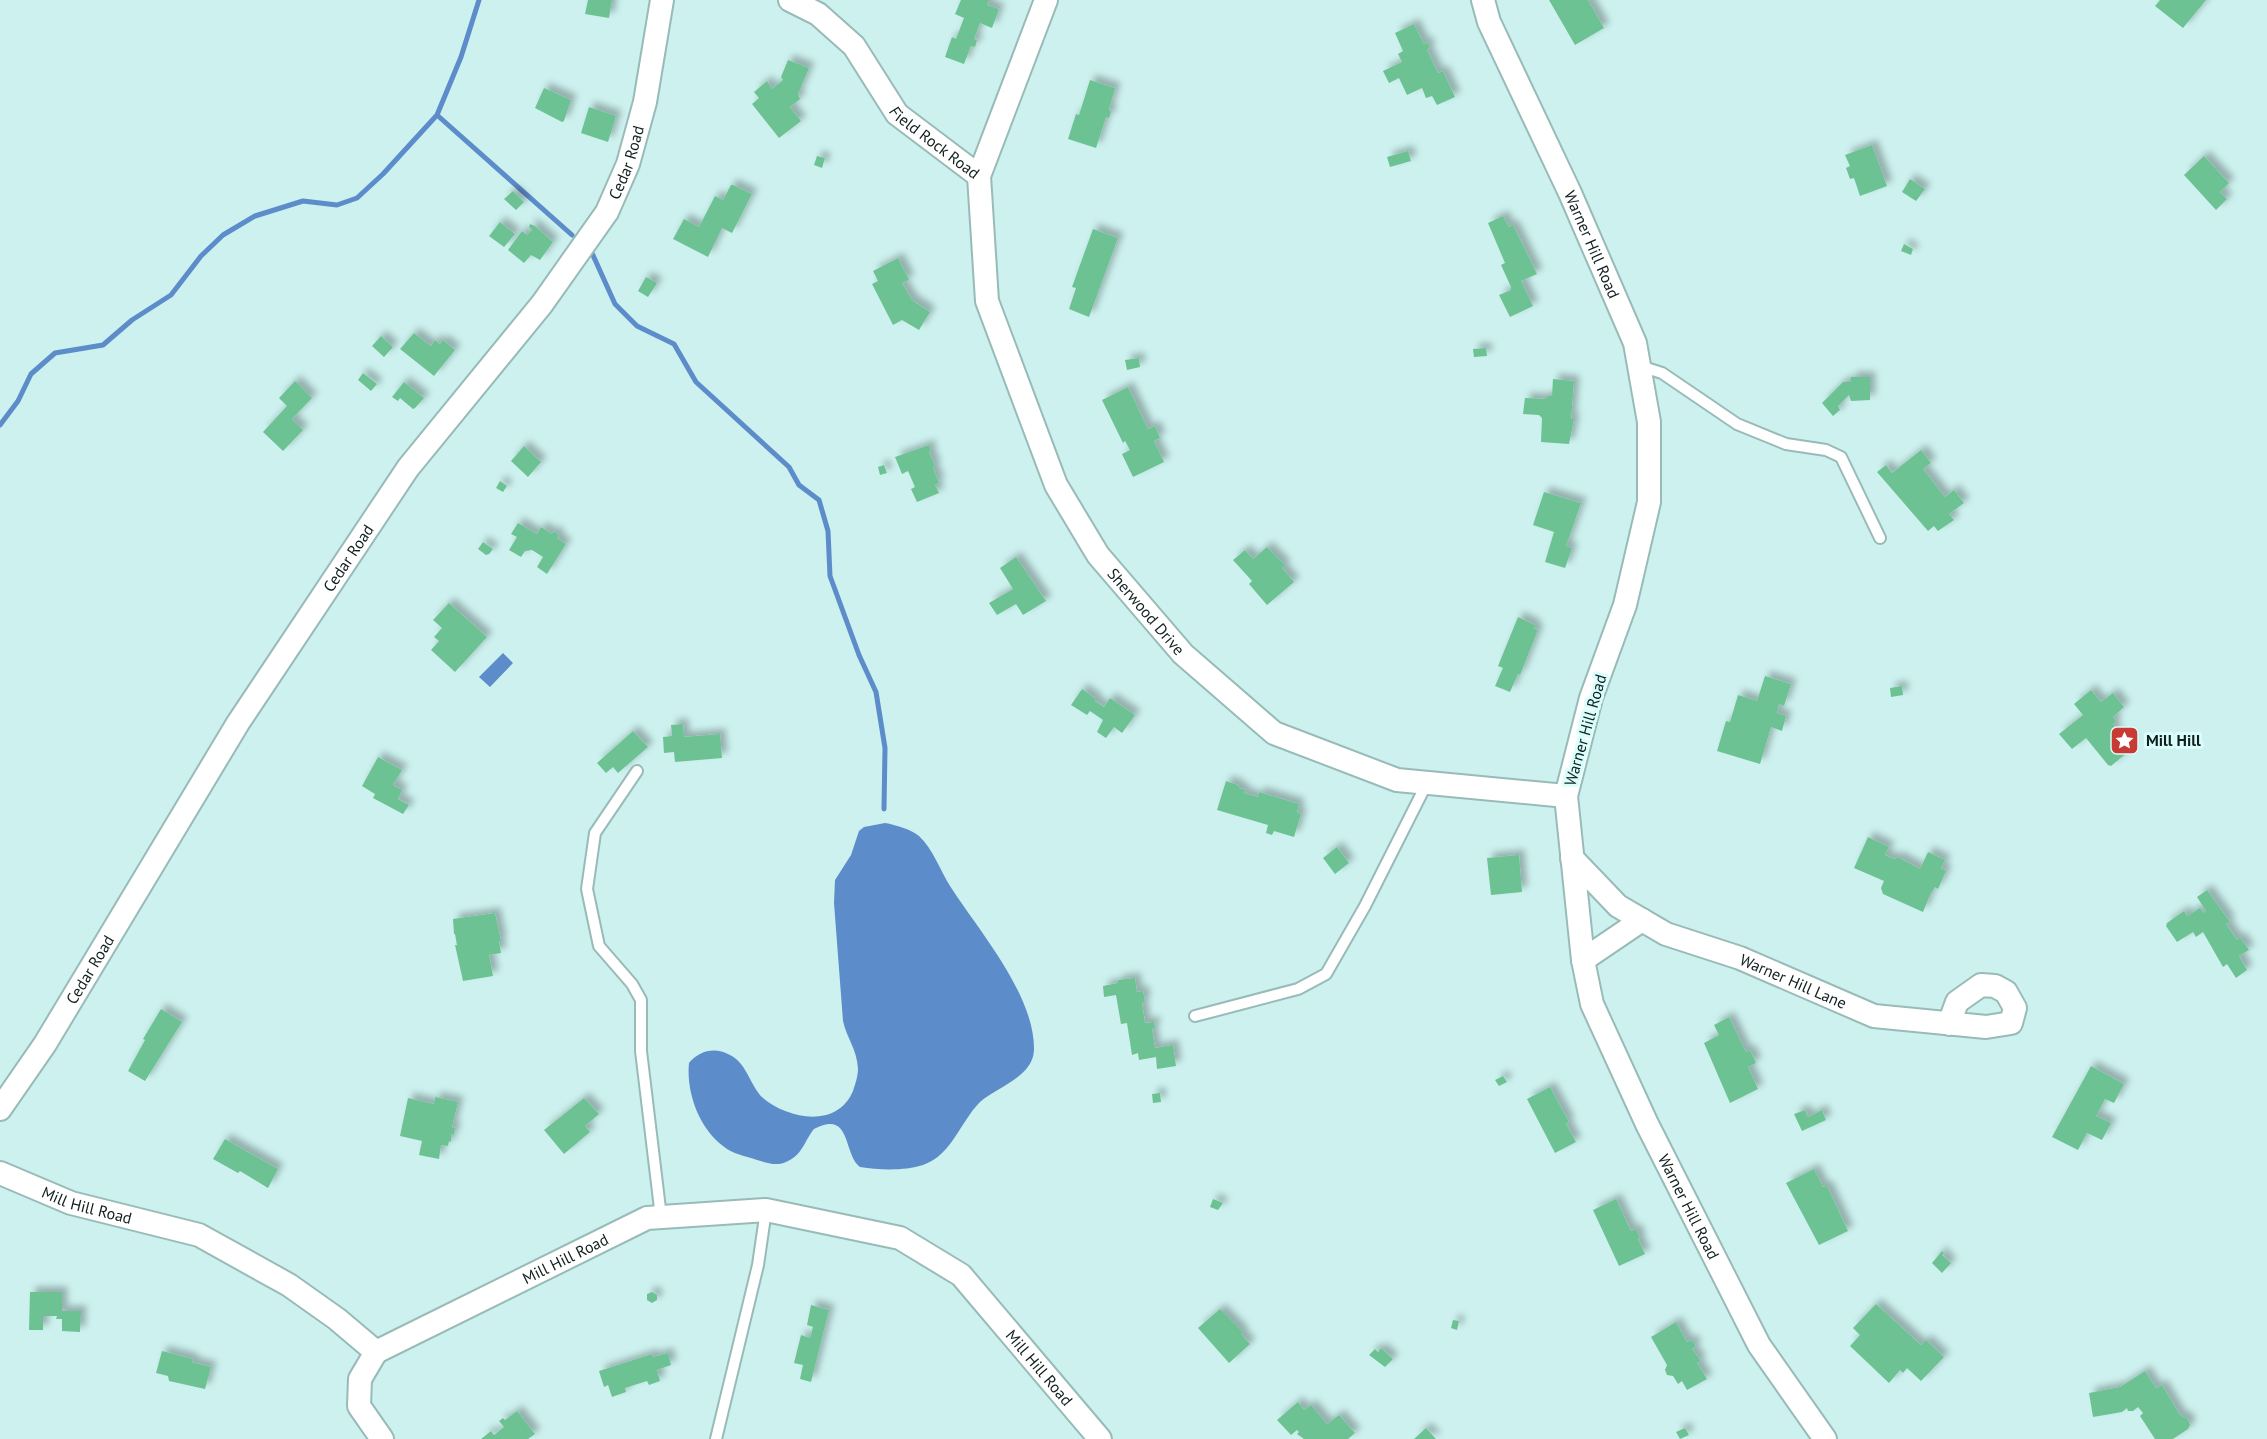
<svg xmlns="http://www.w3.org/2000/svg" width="2267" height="1439" font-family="'PT Sans',sans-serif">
<defs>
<filter id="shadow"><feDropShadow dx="5.5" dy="-5.5" stdDeviation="3" flood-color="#0004"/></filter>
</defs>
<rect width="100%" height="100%" fill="#ccf1ee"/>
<!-- water -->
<path fill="#5d8ccb" d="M503,653L513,663L490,687L479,677Z
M885,823C896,825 910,829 919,836C933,849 940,870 950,886C979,931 1035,995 1034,1050C1033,1077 997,1087 980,1102C960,1122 952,1155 923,1165C905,1171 879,1170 860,1167C843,1155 852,1109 814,1129C805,1140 802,1155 788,1161C777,1167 768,1163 757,1160C746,1156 732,1154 723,1146C699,1128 686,1092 689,1063C700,1050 715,1047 730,1055C747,1063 750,1086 763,1098C788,1119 837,1129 853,1091C855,1085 858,1076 858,1069C857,1049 847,1039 843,1021L834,903L835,880L851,855L859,831L864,827Z"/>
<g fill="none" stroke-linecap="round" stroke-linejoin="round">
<!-- stream -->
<path stroke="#5d8ccb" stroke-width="5" d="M437,115L572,235
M592,253L615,304L637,326L674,344L696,382L789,467L799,485L819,500L828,531L830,576L859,655L876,692L885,748L884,809
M0,425L18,401L31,374L55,353L103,345L132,320L171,295L201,256L223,235L255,216L303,201L337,205L357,198L383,174L437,115L461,57L479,0"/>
</g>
<!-- building -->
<path fill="#6dc293" filter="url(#shadow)" d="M588,0H612L609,18L585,14Z
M961,0H989L987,5L999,9L992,28L980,23L974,39L977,40L975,47L971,46L964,64L945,57L952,37L956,39L964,18L955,14Z
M1549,0H1588L1604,28L1575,45Z
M2160,0H2206L2183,28L2155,6Z
M1414,24L1424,44L1427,42L1430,48L1427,50L1438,73L1443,71L1455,97L1437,105L1432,96L1426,98L1422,88L1407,95L1399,78L1389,83L1383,71L1402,62L1398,54L1403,51L1395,33Z
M788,60L809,68L798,94L800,99L790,107L801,121L779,138L752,104L759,98L754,92L767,81L772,89L783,80L781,77Z
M1090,80L1115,88L1109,109L1111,112L1109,118L1106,117L1096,148L1068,139L1076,114L1079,115Z
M544,88L571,100L564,121L562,122L535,108Z
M589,107L616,116L608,142L581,133Z
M1872,145L1887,186L1860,196L1854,178L1850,179L1846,168L1850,166L1845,155Z
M1408,151L1411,161L1390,167L1387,157Z
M817,156L825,158L822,168L814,165Z
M2204,156L2229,183L2220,192L2227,199L2216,210L2184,175Z
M1910,179L1925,189L1916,201L1902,192Z
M731,185H733L752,194L732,233L722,228L708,257L673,239L684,219L699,227L715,196L723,200Z
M513,191L524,202L516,210L504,199Z
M1503,216L1509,227L1513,225L1537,274L1521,281L1533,306L1510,317L1499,295L1511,290V287L1501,265L1505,263L1488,223Z
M500,222L515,234L504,247L489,236Z
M530,224L535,226L553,242L540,260L531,255L524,263L508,250L522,231L527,235L532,230L529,227Z
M1093,229L1118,238L1089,317L1069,309L1076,288L1072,287Z
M1904,244L1913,249L1911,255L1901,251Z
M898,258L909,280L902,283L912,300L930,312L919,330L902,320L893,325L872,284L878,281L873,271Z
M646,277L657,283L648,297L638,291Z
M414,333L431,346L435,340L440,344L443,340L455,350L434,376L400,349Z
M381,336L393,347L384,357L372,346Z
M1486,348L1487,356L1474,357L1473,349Z
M1139,358L1140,367L1127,370L1125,360Z
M363,373L377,384L371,391L358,380Z
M1851,377H1870V400L1851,401L1849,395L1838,406L1840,410L1833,416L1822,403L1843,382H1851Z
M1553,379L1574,381L1571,419H1574L1569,444L1541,442L1542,418L1539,415L1523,414L1525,398L1545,399L1548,396H1552Z
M295,381L312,398L292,419L303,430L283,451L263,432L287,406L279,398Z
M404,382L424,398L415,408L413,409L400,398L398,401L392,397Z
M1128,387L1148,429L1155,426L1160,438L1154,441L1164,462L1133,477L1122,454L1130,450L1125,441L1123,443L1102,400Z
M929,445L931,451L929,452L935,466L933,468L939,483L935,485L939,493L917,502L911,489L915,487L908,471L902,474L895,457Z
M524,446L541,462L528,477L511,461Z
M1921,450L1931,463L1923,469L1945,497L1954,490L1964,503L1949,514L1954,520L1938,531L1934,526L1928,531L1877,472L1886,465L1892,473Z
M884,465L887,473L880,475L878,467Z
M500,481L507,486L503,492L496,488Z
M1544,492L1581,503L1566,546L1572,548L1565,568L1545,562L1554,532L1533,525Z
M518,523L537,534L541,527L552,534L553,531L559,535L557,538L566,544L547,574L537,567L543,557L532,550L525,551L521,557L509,550L517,537L511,534Z
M483,542L493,549L489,554L486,555L478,549Z
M1267,547L1285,565L1282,568L1294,582L1267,605L1249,584L1252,581L1233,560L1245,550L1253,559Z
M1016,557L1046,601L1023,615L1016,604L997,615L989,603L1013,589L1000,568Z
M449,603L487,637L455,672L431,650L439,641L434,637L442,628L433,620Z
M1518,617L1535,625L1534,629L1538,630L1520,675L1518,674L1510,692L1495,686L1503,668L1498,666Z
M1765,676L1791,684L1784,706L1779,704L1777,713L1786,716L1782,731L1771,727L1760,764L1717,751L1726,721L1730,722L1738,695L1757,701Z
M1902,686L1903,695L1891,697L1890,688Z
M1082,689L1096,699L1095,701L1104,707L1110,698L1135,715L1122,733L1114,727L1106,738L1097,732L1103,720L1090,711L1087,715L1071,705Z
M2091,690L2101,702L2113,693L2124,707L2113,717L2116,721L2113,724L2116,728L2113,730L2119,737H2127L2130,741L2127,748L2129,751L2111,766L2108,765L2086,738L2072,749L2059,734L2083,715L2074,704Z
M683,724L684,737L720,734L722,758L675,762L674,752L664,753L663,737L672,736L671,725Z
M633,731L648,747L618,773L613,767L606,773L597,763Z
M378,757L402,770L393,785L402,790L398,799L409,805L403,814L373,798L375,794L362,786Z
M1226,781L1238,785L1239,788L1245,790L1244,793L1258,797L1259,792L1299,804L1297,812L1301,814L1294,837L1274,831L1272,835L1266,833L1268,825L1217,810Z
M1868,837L1889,847L1885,855L1894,859L1898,857L1920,869L1928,852L1945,860L1941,868L1946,871L1938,889L1935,887L1930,895L1923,912L1883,894L1881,888L1884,881L1854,868Z
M1337,847L1349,863L1335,874L1323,858Z
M1519,855L1522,892L1491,895L1487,858Z
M2207,890L2230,922L2226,924L2237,940L2240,937L2249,950L2239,956L2247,970L2236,978L2227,964L2223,967L2203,932L2196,937L2193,932L2177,942L2166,926L2167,923L2184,911L2187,916L2200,908L2204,913L2206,911L2197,897Z
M495,913L501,941H499L501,953L489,955L493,976L463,981L455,945H457L455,934H454L453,919Z
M1135,978L1137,992L1143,991L1145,1002L1142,1003L1145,1023L1154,1022L1155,1028L1152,1029L1155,1048L1173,1045L1176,1066L1157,1069L1156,1057L1139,1060L1138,1053L1132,1055L1127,1023L1121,1024L1116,995L1104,997L1103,986L1118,983V980Z
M161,1009L182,1022L145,1081L128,1071L145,1040L143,1039Z
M1729,1017L1746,1052L1750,1050L1756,1063L1748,1067L1758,1089L1730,1103L1704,1043L1719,1035L1714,1025Z
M2091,1066L2124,1084L2114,1103L2105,1099L2096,1116L2111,1123L2102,1140L2087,1133L2078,1150L2052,1137Z
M1503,1076L1507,1082L1499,1086L1495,1080Z
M1550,1087L1569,1122L1566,1124L1576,1142L1555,1153L1527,1099Z
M1160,1093L1161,1102L1153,1103L1152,1094Z
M435,1097L458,1102L452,1127L455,1128L454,1135L451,1134V1142L449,1141L448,1146L441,1145L439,1159L419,1155L422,1141L400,1136L408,1098L434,1104Z
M584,1098L599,1114L585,1126L590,1132L564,1154L544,1130Z
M1805,1110L1808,1117L1822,1110L1826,1120L1802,1131L1794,1114Z
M225,1139L278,1169L268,1188L240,1171L238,1173L213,1159Z
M1814,1169L1823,1187L1827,1186L1848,1231L1819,1245L1786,1183Z
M1213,1199L1223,1203L1218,1210L1210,1207Z
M1616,1199L1631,1231L1636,1229L1640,1238L1638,1239L1645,1254L1619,1266L1593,1210Z
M1942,1251L1944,1253L1942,1255L1951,1263L1942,1273L1932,1263Z
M30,1292H62V1311H81L80,1332L62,1331V1319H56L57,1316H43V1330H29Z
M652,1292L657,1295V1300L652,1303L647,1300V1294Z
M1876,1304L1921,1345L1926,1340L1944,1357L1921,1381L1907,1368L1903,1373L1900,1370L1889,1383L1850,1346L1860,1335L1853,1328Z
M811,1305L829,1310L811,1382L800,1379L803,1365L794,1363L801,1335L810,1338L813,1327L807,1325Z
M1220,1309L1243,1332L1241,1334L1250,1344L1229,1363L1198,1328Z
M1453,1320L1459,1321L1457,1330L1451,1328Z
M1676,1322L1687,1342L1692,1340L1696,1346L1692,1349L1701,1361L1697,1363L1707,1379L1687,1390L1682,1381L1678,1384L1673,1376L1667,1375L1665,1370L1667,1365L1651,1337Z
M1381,1348L1393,1359L1385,1367L1369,1355L1375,1349L1378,1352Z
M162,1351L193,1359L192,1362L211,1367L205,1389L169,1381L168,1376L156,1373Z
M668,1353L671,1365L657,1370L660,1381L649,1385L647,1381L625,1388L626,1392L612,1397L608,1385L604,1387L599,1371L652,1354L653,1357Z
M2145,1371L2156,1388L2162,1385L2180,1415L2188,1419L2190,1425L2188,1429L2173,1439H2155L2140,1416L2143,1413L2138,1407L2133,1411H2128L2127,1408L2122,1412L2093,1417L2089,1393L2120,1387Z
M1298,1402L1304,1410L1311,1405L1327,1424L1339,1415L1355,1433L1348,1439H1304L1297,1434L1299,1432L1297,1430L1291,1435L1277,1420Z
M517,1411L535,1434L528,1439H481L491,1431L494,1435L504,1427L499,1421L503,1418L505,1420Z
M1426,1428L1436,1439H1414Z
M1685,1428L1689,1435L1680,1439L1676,1432Z"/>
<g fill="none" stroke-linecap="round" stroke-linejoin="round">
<defs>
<path id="lane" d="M1640,366L1662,373L1737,424L1786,444L1826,450L1841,457L1880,538
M637,771L595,833L587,889L599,946L632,984L641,1000V1051L661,1217
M1195,1016L1298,989L1326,974L1365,906L1427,783
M716,1439L758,1265L766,1210"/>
<g id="street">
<path id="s1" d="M790,0L818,14L854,46L897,114L979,176"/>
<path id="s2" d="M1046,0L979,176L987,301L1056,485L1098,555L1183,654L1274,733L1397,780L1566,796"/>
<path id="s3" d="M1483,0L1489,22L1570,193L1635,343L1649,422V502L1625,605L1591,698L1566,796L1583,960L1592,1004L1647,1124L1759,1345L1825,1439"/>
<path id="s4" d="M1572,858L1618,906L1666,934L1740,958L1874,1016L1986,1027L2011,1023L2015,1008L2006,992L1995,986L1981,985L1957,1002L1949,1024"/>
<path d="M1583,960L1642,920"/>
<path id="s5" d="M0,1109L45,1044L238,723L408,468L542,304L607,212L628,164L645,102L662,0"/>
<path id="s6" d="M0,1173L71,1203L199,1235L289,1285L337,1319L376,1352L647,1218L766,1210L900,1238L961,1275L1100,1439"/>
<path d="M376,1352L360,1379L359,1406L382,1439"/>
</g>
</defs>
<!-- lane casing -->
<use href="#lane" stroke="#98bbb8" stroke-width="14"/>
<!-- street casing -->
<use href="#street" stroke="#98bbb8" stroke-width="26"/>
<!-- lane -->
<use href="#lane" stroke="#fff" stroke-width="10"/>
<!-- street -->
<use href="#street" stroke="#fff" stroke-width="22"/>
</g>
<!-- icons -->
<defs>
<symbol id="sight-square" viewBox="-11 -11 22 22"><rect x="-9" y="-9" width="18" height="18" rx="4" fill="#c83a33" stroke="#d9fefb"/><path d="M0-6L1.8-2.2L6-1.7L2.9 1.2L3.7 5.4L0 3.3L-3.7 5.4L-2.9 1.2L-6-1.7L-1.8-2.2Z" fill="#fff"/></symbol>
</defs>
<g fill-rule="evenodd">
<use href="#sight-square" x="2108" y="724" width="33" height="33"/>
</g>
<g text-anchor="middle" stroke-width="6" stroke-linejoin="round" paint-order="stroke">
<!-- street labels -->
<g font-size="16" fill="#111f1e" stroke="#d9fefb">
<text dy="6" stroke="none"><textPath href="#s1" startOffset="207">Field Rock Road</textPath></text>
<text dy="6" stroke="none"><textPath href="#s5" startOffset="1138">Cedar Road</textPath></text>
<text dy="6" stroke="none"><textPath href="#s3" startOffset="268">Warner Hill Road</textPath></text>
<text dy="6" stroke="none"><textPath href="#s5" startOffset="652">Cedar Road</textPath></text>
<text dy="6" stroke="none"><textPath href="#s2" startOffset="666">Sherwood Drive</textPath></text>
<text transform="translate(1585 730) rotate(-74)" y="6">Warner Hill Road</text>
<text dy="6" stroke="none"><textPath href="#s5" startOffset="166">Cedar Road</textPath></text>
<text dy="6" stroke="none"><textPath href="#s4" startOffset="258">Warner Hill Lane</textPath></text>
<text dy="6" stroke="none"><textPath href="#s6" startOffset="93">Mill Hill Road</textPath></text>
<text dy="6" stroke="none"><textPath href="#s3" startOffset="1276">Warner Hill Road</textPath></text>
<text dy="6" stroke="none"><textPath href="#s6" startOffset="633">Mill Hill Road</textPath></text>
<text dy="6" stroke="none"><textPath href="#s6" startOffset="1173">Mill Hill Road</textPath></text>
</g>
<!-- poi labels -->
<g font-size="16" font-weight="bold" fill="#111f1e" stroke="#d9fefb" text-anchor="start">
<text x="2146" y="746">Mill Hill</text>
</g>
</g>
</svg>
